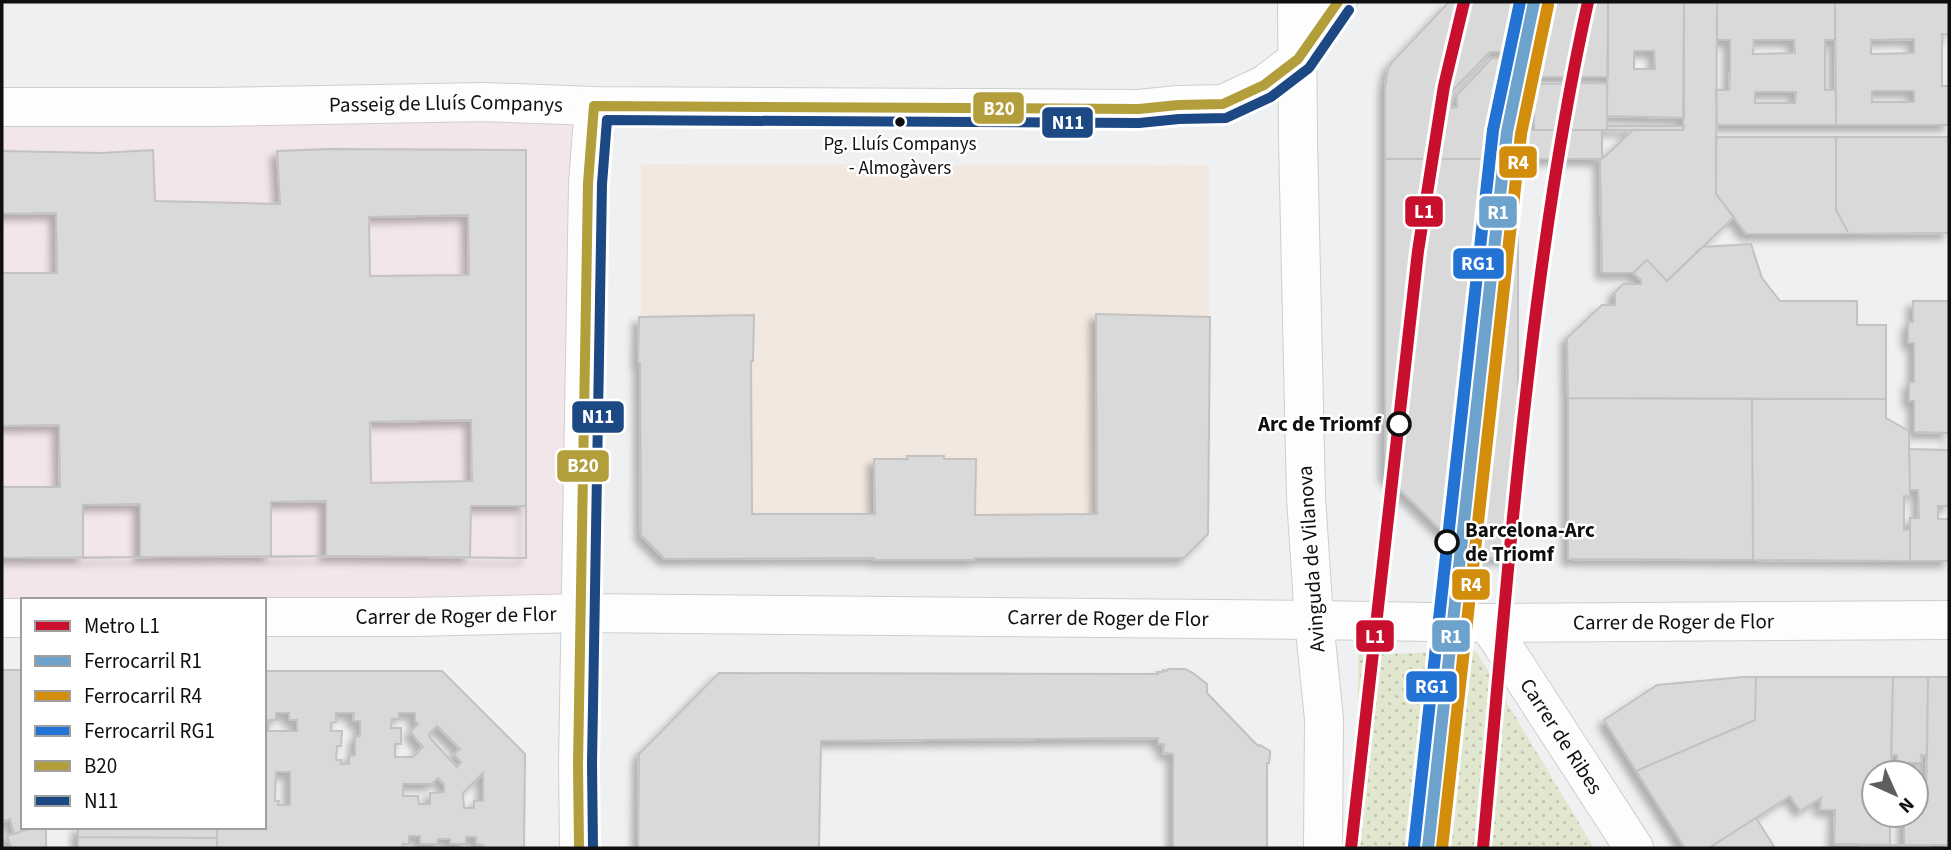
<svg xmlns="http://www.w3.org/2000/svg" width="1951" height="850" font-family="'Source Sans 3',sans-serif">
<defs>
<pattern id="park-dots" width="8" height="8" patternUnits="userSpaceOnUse" patternTransform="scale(1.75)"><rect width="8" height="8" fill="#e1e6cf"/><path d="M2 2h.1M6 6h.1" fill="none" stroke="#c0c4b1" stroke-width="1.8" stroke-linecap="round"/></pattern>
<filter id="shadow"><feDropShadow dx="-6" dy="6" stdDeviation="3.5" flood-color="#0004"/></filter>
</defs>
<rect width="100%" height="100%" fill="#eff0f1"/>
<!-- commercial -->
<path fill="#f3e6eb" d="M594,106L581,613L264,600H23L2,618V126Z"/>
<!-- education -->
<path fill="#f2e8e0" d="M641,164L1209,165L1208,534L1184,558L918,560L665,559L641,535Z"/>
<!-- park -->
<path fill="url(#park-dots)" d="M1476,651L1594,848H1357L1358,655Z"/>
<!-- building -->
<path fill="#d9d9d9" stroke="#c2c2c2" stroke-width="2" fill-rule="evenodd" filter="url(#shadow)" d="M1449,2H1534V96H1510V130H1602V159H1385V86L1388,69L1392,62ZM1490,52H1509L1510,58H1492L1457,95V107L1452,108L1451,92Z
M1534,2H1608V77H1534V46H1538V18L1534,19Z
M1608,2H1684V118L1607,116ZM1634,51H1654L1655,69H1634Z
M1684,2H1717L1716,194L1734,217L1667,281L1647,260L1633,273H1602L1600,159H1602L1633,130H1683Z
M1717,2H1835V40H1825V90H1836V125H1717L1716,90H1729L1730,72V40H1717ZM1754,40H1794L1795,53L1753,54ZM1755,92H1796L1795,103H1755Z
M1835,2H1949V35L1942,34V86H1949V125H1836ZM1914,39V53L1871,54V40ZM1872,91H1914V102H1872Z
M1607,83V130H1534V84Z
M1608,126H1684L1683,130H1607Z
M1716,137H1836V210L1849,234H1746L1716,194Z
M1836,137H1949V233L1849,234L1836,210Z
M328,149L526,150V558L326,556L2,558V487H60L59,425L2,426V273H57L56,213L2,214V151L101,153L153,150L155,201L280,204L277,151ZM468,215L469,275L370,276L369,217ZM471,420L472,481L371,483L370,422Z
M1385,159H1518V559L1469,558L1385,475Z
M1751,244L1762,278L1780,301H1857V325H1886V399L1568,398L1567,338L1602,305H1615V295L1613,294L1623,284H1641V280L1633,273L1647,260L1667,281L1702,247Z
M1913,301H1949V433L1914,432V401H1909V382H1914V343H1908V323L1913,322Z
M1096,314L1210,317L1208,534L1184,558H975V560H874V558L665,559L641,535L640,363L638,362L639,317L754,315L753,361H751L752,514H875L874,459H908L907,456H944V459H976L975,515L1097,514Z
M1568,398L1752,399L1753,560L1568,559Z
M1752,399H1886V418L1909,431L1910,497L1904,496V530L1910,529V561L1753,560Z
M1949,433V506H1938V519H1949V561H1910V518H1919L1918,490H1910L1909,449L1949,450Z
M326,501V556L271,557V502Z
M140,504V557L83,558V505Z
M471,506H526V558H470Z
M1168,669H1185L1193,673L1207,684V693L1258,746L1260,745L1270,751V755L1269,763H1267V848H1173V754L1163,753L1164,744H1158V738L821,741L819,848H638L639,754L719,673L1158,674L1157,672H1163V670L1167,671Z
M2,670H23V827H34L14,834L10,819L2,822Z
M264,671H442L525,754L524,848H482L483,845L476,844V837H466V844H450V839H438V844H420V836H409V844H403L402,848H217V827H264ZM276,713H289V720H297V731H268V720H276ZM336,713H354L353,721H360V736L355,737V755L349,756V764H341V760H336L337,746H341L342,731H331V723L336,722ZM399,713H415V721L418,724L410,732L423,747L413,757H395V744H401V728H391L392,719H399ZM437,726L460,749L454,754L461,762L457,767L430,738L429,734ZM276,772H290V805H278L279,801H275ZM483,773V801H474V808H464L463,793ZM438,778L444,784V792L430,793V804H419L418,796H403V784H431Z
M1743,677H1756L1755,720L1636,771L1604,720L1657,685Z
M1756,677H1893L1891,773H1874V815H1890V845L1834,844L1835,810H1820L1821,798L1800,811L1790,796L1709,848H1685L1636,771L1755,720Z
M1893,677H1928L1927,756L1921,755L1922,763H1897V755H1891Z
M1928,677H1949V845H1904V815H1916V802H1926Z
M1756,818L1775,848H1709Z
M34,827H46V848H7L11,847L7,836Z
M78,827H217V838L78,837Z
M78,837L217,838V848H78Z
M1858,845H1931V848H1858Z"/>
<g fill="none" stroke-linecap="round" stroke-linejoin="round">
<defs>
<g id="minor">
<path id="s1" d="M2,107H215L484,102L594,106L1139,109L1178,105L1223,104L1264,85L1298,59"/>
<path id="s2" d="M1488,623L1634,848"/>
<path d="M579,848L578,764L588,183L594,106"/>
<path id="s3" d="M1323,848L1324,719L1314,620L1488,623L1949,620"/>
</g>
<g id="major">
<path d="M1298,59L1338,2"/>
<path id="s4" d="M264,617H413L581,613L1314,620L1306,497L1298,139L1297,2"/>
<path d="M2,618H23"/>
</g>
</defs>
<!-- minor casing -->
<use href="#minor" stroke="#cdcecf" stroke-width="40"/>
<!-- major casing -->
<use href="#major" stroke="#cdcecf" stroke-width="40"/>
<!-- minor -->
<use href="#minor" stroke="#fdfdfd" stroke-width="38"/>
<!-- major -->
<use href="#major" stroke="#fdfdfd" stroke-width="38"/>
<defs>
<path id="bus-1" d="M579,848L578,764L588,183L594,106L1139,109L1178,105L1223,104L1264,85L1298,59L1338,2"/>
<path id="bus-2" d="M593,848L592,764L602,184L607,120L1139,123L1179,119L1226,118L1271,97L1309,68L1349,10"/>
</defs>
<!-- bus-1 casing -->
<use href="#bus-1" stroke="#fff" stroke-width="16"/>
<!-- bus-2 casing -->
<use href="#bus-2" stroke="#fff" stroke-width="16"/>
<!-- bus-1 -->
<use href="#bus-1" stroke="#b39e3c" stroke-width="10"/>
<!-- bus-2 -->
<use href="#bus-2" stroke="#1c4883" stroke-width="10"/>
<defs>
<path id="rail-1" d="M1428,848L1507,132L1534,2"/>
<path id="rail-2" d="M1442,848L1521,134L1548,5"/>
<path id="rail-3" d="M1414,846L1493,130L1520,2"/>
</defs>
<!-- rail-1 casing -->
<use href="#rail-1" stroke="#fff" stroke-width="18"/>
<!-- rail-2 casing -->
<use href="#rail-2" stroke="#fff" stroke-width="18"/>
<!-- rail-3 casing -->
<use href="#rail-3" stroke="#fff" stroke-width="18"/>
<!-- rail-1 -->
<use href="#rail-1" stroke="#6ca2cb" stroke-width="12"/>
<!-- rail-2 -->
<use href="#rail-2" stroke="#d38d0d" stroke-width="12"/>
<!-- rail-3 -->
<use href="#rail-3" stroke="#2373d5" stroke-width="12"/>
<defs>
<path id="metro-1" d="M1351,848L1418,251L1444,86L1464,2
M1483,848C1498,683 1511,517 1531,352C1545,235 1562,118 1588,2"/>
</defs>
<!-- metro-1 casing -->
<use href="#metro-1" stroke="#fff" stroke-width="18"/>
<!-- metro-1 -->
<use href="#metro-1" stroke="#c8102e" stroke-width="12"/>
</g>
<!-- markers -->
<circle fill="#0f0f10" stroke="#fff" stroke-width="2.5" cx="900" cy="122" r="6"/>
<g fill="#fff" stroke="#0f0f10" stroke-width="3.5">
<circle cx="1399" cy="424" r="11"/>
<circle cx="1447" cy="542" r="11"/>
</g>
<g text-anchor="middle" stroke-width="5" stroke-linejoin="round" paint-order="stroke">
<!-- bus labels -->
<g font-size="19" fill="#0f0f10" stroke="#fff">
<text x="900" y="150">Pg. Lluís Companys<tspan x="900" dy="24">- Almogàvers</tspan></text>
</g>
<!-- street labels -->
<g font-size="21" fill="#0f0f10" stroke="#fff">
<text dy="7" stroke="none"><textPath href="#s1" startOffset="444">Passeig de Lluís Companys</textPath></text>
<text transform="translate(1311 559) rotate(-94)" y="7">Avinguda de Vilanova</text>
<text dy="7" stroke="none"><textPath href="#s4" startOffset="192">Carrer de Roger de Flor</textPath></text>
<text dy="7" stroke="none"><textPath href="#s4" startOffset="844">Carrer de Roger de Flor</textPath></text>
<text dy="7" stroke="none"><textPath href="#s3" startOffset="588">Carrer de Roger de Flor</textPath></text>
<text dy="7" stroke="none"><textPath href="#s2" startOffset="135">Carrer de Ribes</textPath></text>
</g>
<!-- stop labels -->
<g font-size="21" font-weight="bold" fill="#0f0f10" stroke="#fff" text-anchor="end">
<text x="1381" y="431">Arc de Triomf</text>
<text x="1465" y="537" text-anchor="start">Barcelona-Arc<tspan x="1465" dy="24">de Triomf</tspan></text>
</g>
</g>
<g stroke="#fff" stroke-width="2.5">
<rect x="972" y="91" width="53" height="34" rx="7" fill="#b39e3c"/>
<rect x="1041" y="106" width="53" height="33" rx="7" fill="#1c4883"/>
<rect x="1498" y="145" width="40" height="34" rx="7" fill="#d38d0d"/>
<rect x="1404" y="195" width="40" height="33" rx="7" fill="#c8102e"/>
<rect x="1478" y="195" width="40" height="34" rx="7" fill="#6ca2cb"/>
<rect x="1452" y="247" width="53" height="33" rx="7" fill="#2373d5"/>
<rect x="571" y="400" width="54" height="34" rx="7" fill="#1c4883"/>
<rect x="556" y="449" width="54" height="34" rx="7" fill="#b39e3c"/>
<rect x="1451" y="568" width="40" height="33" rx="7" fill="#d38d0d"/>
<rect x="1355" y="619" width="40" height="34" rx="7" fill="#c8102e"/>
<rect x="1431" y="619" width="40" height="34" rx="7" fill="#6ca2cb"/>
<rect x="1405" y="670" width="53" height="33" rx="7" fill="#2373d5"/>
</g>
<g font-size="19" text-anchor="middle" font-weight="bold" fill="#fff">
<text x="999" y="115">B20</text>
<text x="1068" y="129">N11</text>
<text x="1518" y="169">R4</text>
<text x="1424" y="218">L1</text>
<text x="1498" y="219">R1</text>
<text x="1478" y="270">RG1</text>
<text x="598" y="423">N11</text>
<text x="583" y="472">B20</text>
<text x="1471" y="591">R4</text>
<text x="1375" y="643">L1</text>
<text x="1451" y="643">R1</text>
<text x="1432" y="693">RG1</text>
</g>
<!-- border -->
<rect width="1951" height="850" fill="none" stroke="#0f0f10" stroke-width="7"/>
<!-- legend -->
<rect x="21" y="598" width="245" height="231" fill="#ffffff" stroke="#9f9f9f" stroke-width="2"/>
<rect x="35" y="621" width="35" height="10" fill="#c8102e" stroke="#9f9f9f" stroke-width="2"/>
<text x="84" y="633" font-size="21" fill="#0f0f10">Metro L1</text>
<rect x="35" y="656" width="35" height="10" fill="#6ca2cb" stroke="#9f9f9f" stroke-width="2"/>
<text x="84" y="668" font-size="21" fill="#0f0f10">Ferrocarril R1</text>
<rect x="35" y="691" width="35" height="10" fill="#d38d0d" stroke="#9f9f9f" stroke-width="2"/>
<text x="84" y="703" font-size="21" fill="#0f0f10">Ferrocarril R4</text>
<rect x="35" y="726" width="35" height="10" fill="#2373d5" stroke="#9f9f9f" stroke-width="2"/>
<text x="84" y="738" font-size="21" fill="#0f0f10">Ferrocarril RG1</text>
<rect x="35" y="761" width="35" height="10" fill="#b39e3c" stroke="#9f9f9f" stroke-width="2"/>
<text x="84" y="773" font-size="21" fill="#0f0f10">B20</text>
<rect x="35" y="796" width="35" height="10" fill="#1c4883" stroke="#9f9f9f" stroke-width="2"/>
<text x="84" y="808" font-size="21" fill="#0f0f10">N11</text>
<!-- north arrow -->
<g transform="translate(1895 794) rotate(135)"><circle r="33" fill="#ffffff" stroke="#9f9f9f" stroke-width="2"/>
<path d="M0-5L12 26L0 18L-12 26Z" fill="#5d5e5f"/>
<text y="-10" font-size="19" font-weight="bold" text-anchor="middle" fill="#0f0f10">N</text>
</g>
</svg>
